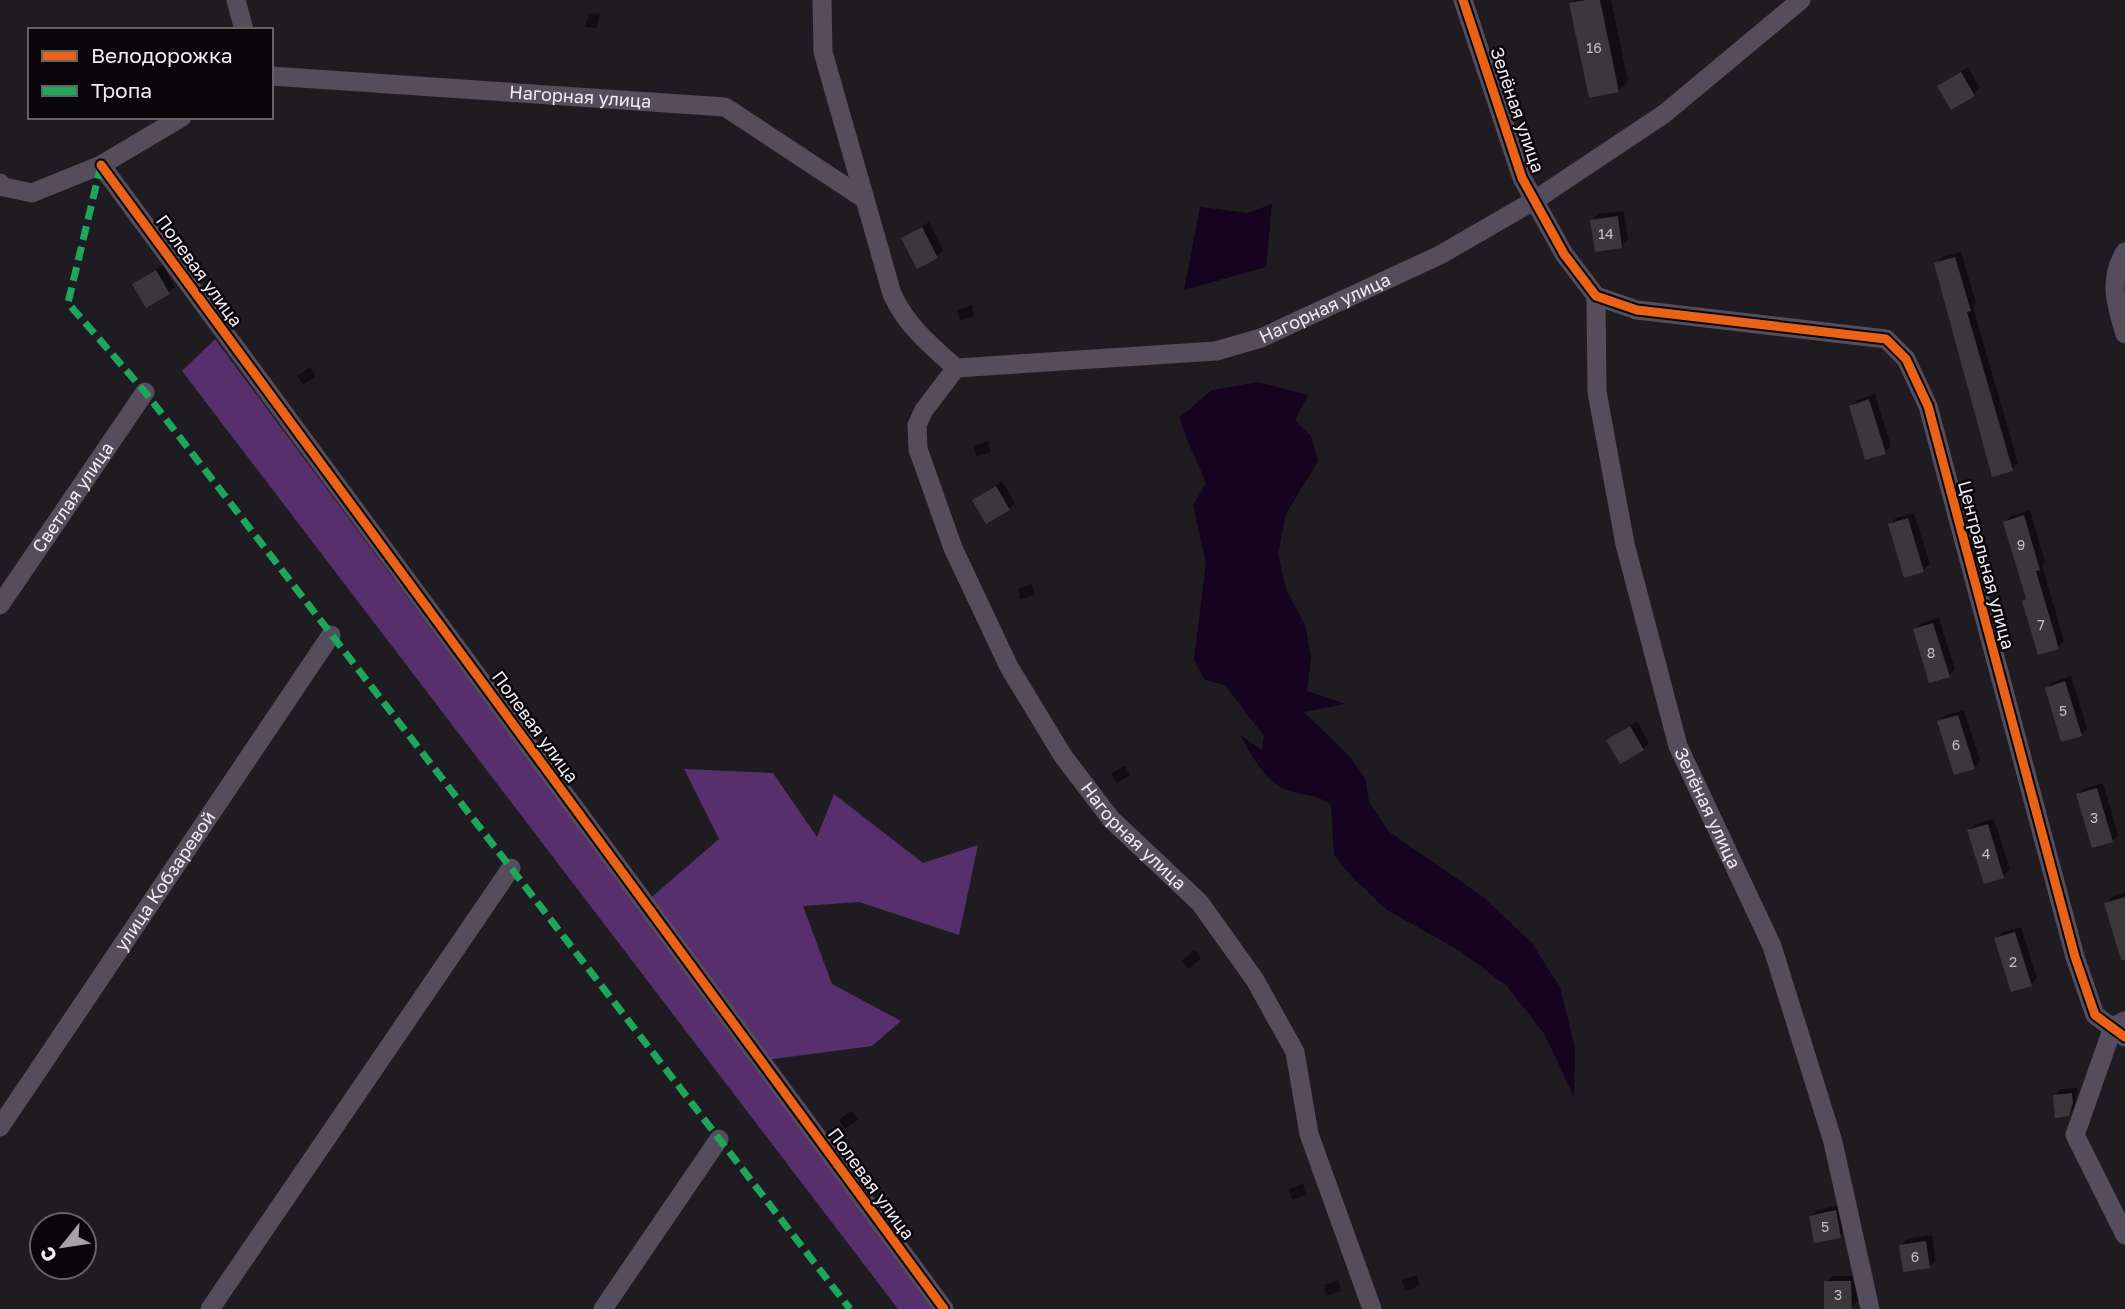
<svg xmlns="http://www.w3.org/2000/svg" width="2125" height="1309" font-family="'Golos Text',sans-serif">
<rect width="100%" height="100%" fill="#1e1c20"/>
<!-- forest -->
<path fill="#572f6c" d="M215,339L639,908L719,839L684,769L773,773L817,837L834,794L923,863L978,845L959,935L859,902L803,906L832,984L901,1021L872,1046L750,1062L937,1309H898L182,371Z"/>
<!-- water -->
<path fill="#15031f" d="M1272,204L1266,267L1184,290L1200,207L1248,213Z
M1258,382L1308,395L1295,420L1311,436L1318,461L1286,514L1278,554L1286,589L1305,625L1311,657L1307,691L1345,704L1304,712L1350,757L1365,778L1369,802L1388,831L1483,897L1531,942L1560,987L1575,1048L1574,1097L1545,1035L1507,986L1460,951L1387,910L1353,878L1334,855L1331,805C1312,792 1309,797 1290,791C1264,782 1253,757 1240,735L1262,750L1264,736L1225,685L1205,680L1194,660L1206,563L1193,505L1206,484C1198,460 1185,441 1180,417L1212,390Z"/>
<!-- shadow -->
<path fill="#0007" d="M1575,0H1611L1628,81L1618,91L1571,4Z
M589,13L600,14L596,28L585,27Z
M1968,67L1980,88L1974,94L1939,86Z
M1624,211L1628,240L1622,246L1592,220L1599,214Z
M929,222L943,250L937,257L903,238Z
M1961,252L1976,303L1973,307L2018,463L2012,469L1936,264L1942,257Z
M163,265L175,287L147,306L134,284Z
M972,305L974,316L960,321L957,310Z
M310,367L316,376L303,385L297,376Z
M1875,394L1891,446L1885,452L1851,406L1857,400Z
M988,441L991,452L976,457L974,446Z
M1002,481L1015,503L1009,509L974,501Z
M2030,510L2045,562L2042,565L2064,641L2058,647L2028,598L2005,522L2011,516Z
M1914,513L1930,564L1923,570L1890,524L1896,518Z
M1032,584L1034,595L1020,600L1018,589Z
M1939,618L1955,669L1949,676L1915,630L1921,623Z
M2071,676L2087,728L2081,734L2047,688L2053,682Z
M1964,710L1980,761L1974,768L1939,722L1946,715Z
M1637,721L1649,743L1643,749L1608,740Z
M1125,765L1130,775L1117,783L1111,774Z
M2103,783L2118,835L2112,841L2078,794L2084,788Z
M1994,819L2010,870L2003,876L1969,830L1975,824Z
M2125,893V954L2106,903L2112,897Z
M2021,927L2037,978L2031,984L1996,938L2003,932Z
M1195,950L1201,959L1188,969L1182,960Z
M2078,1088L2074,1108L2068,1115L2055,1096L2061,1089Z
M851,1111L858,1120L845,1129L839,1120Z
M1303,1184L1306,1195L1292,1200L1289,1189Z
M1841,1205L1847,1230L1840,1236L1810,1216L1817,1210Z
M1932,1235L1936,1260L1929,1267L1901,1245L1907,1239Z
M1417,1275L1419,1286L1405,1291L1402,1280Z
M1832,1276H1857L1858,1301L1851,1307L1826,1282Z
M1338,1280L1341,1291L1326,1296L1324,1285Z"/>
<!-- building -->
<path fill="#3a383c" d="M1586,0H1600L1619,92L1589,98L1569,3Z
M1961,72L1975,96L1951,110L1937,86Z
M1618,216L1622,248L1595,252L1590,220Z
M922,227L938,258L917,269L901,238Z
M1955,257L1971,311L1967,312L2013,471L1992,477L1934,263Z
M156,270L170,294L146,308L132,284Z
M1869,399L1886,454L1865,460L1849,406Z
M996,486L1010,510L986,524L972,500Z
M2024,515L2040,570L2036,571L2059,649L2038,655L2022,601L2026,599L2003,522Z
M1908,518L1924,572L1904,578L1888,524Z
M1933,623L1950,677L1929,683L1913,629Z
M2065,681L2082,736L2061,742L2045,688Z
M1958,715L1975,769L1954,775L1937,721Z
M1630,726L1644,750L1620,764L1606,740Z
M2097,788L2113,842L2092,848L2076,794Z
M1988,824L2004,878L1984,884L1967,830Z
M2125,897V960H2121L2104,903Z
M2015,932L2032,986L2011,992L1994,938Z
M2072,1093L2073,1103L2069,1116L2055,1118L2053,1095Z
M1836,1210L1841,1238L1814,1243L1809,1216Z
M1926,1241L1930,1268L1903,1272L1899,1245Z
M1824,1281H1851L1852,1309H1824Z"/>
<g fill="none" stroke-linecap="round" stroke-linejoin="round">
<!-- minor -->
<g stroke="#564d5c" stroke-width="19">
<path d="M236,0L244,30"/>
<path id="s1" d="M822,0L823,52L892,294C906,325 930,345 956,368L1216,351L1261,338L1440,255L1535,200L1664,114L1801,0"/>
<path d="M1463,0L1522,178L1564,254L1596,296L1637,310L1886,339L1906,359L1928,406L2075,957L2095,1015L2125,1037"/>
<path id="s2" d="M271,76L725,107L863,198"/>
<path d="M101,165L944,1309"/>
<path d="M0,183L4,187L32,193L101,165L182,117"/>
<path d="M2125,252C2108,280 2116,304 2125,334"/>
<path id="s3" d="M1596,296L1597,392L1625,544L1678,746L1772,946L1833,1142L1870,1309"/>
<path id="s4" d="M956,368L924,410L917,425L918,449L953,548L1009,667L1063,756L1111,819L1200,903L1255,980L1295,1052L1309,1134L1372,1309"/>
<path id="s5" d="M0,605L145,392"/>
<path d="M2124,1021L2113,1027L2075,1135L2125,1235"/>
<path id="s6" d="M0,1127L331,635"/>
<path d="M210,1309L511,868"/>
<path d="M603,1309L719,1139"/>
</g>
<!-- quiet -->
<path stroke="#20a55d" stroke-width="7" stroke-dasharray="14 7" stroke-linecap="butt" d="M101,165L68,303L145,392L850,1309"/>
<defs>
<path id="cycleway" d="M1463,0L1522,178L1564,254L1596,296L1637,310L1886,339L1906,359L1928,406L2075,957L2095,1015L2125,1037
M101,165L944,1309"/>
</defs>
<!-- cycleway casing -->
<use href="#cycleway" stroke="#080609" stroke-width="13"/>
<!-- cycleway -->
<use href="#cycleway" stroke="#ea6118" stroke-width="9"/>
</g>
<g text-anchor="middle" stroke-width="5" stroke-linejoin="round" paint-order="stroke">
<!-- number labels -->
<g font-size="14" fill="#c2bfc4">
<text x="1594" y="53">16</text>
<text x="1606" y="239">14</text>
<text x="2021" y="550">9</text>
<text x="2041" y="630">7</text>
<text x="1931" y="658">8</text>
<text x="2063" y="716">5</text>
<text x="1956" y="750">6</text>
<text x="2094" y="823">3</text>
<text x="1986" y="859">4</text>
<text x="2013" y="967">2</text>
<text x="1825" y="1232">5</text>
<text x="1915" y="1262">6</text>
<text x="1838" y="1300">3</text>
</g>
<!-- street labels -->
<g font-size="18" fill="#efecf2" stroke="#080609">
<text dy="6" stroke="none"><textPath href="#s2" startOffset="310">Нагорная улица</textPath></text>
<text transform="translate(1517 110) rotate(71)" y="6">Зелёная улица</text>
<text transform="translate(199 271) rotate(54)" y="6">Полевая улица</text>
<text dy="6" stroke="none"><textPath href="#s1" startOffset="780">Нагорная улица</textPath></text>
<text dy="6" stroke="none"><textPath href="#s5" startOffset="130">Светлая улица</textPath></text>
<text transform="translate(1986 565) rotate(75)" y="6">Центральная улица</text>
<text transform="translate(535 727) rotate(54)" y="6">Полевая улица</text>
<text dy="6" stroke="none"><textPath href="#s3" startOffset="528">Зелёная улица</textPath></text>
<text dy="6" stroke="none"><textPath href="#s4" startOffset="541">Нагорная улица</textPath></text>
<text dy="6" stroke="none"><textPath href="#s6" startOffset="296">улица Кобзаревой</textPath></text>
<text transform="translate(871 1184) rotate(54)" y="6">Полевая улица</text>
</g>
</g>
<!-- legend -->
<rect x="28" y="28" width="245" height="91" fill="#080609" stroke="#646266" stroke-width="2"/>
<rect x="42" y="51" width="35" height="10" fill="#ea6118" stroke="#646266" stroke-width="2"/>
<text x="91" y="63" font-size="21" fill="#efecf2">Велодорожка</text>
<rect x="42" y="86" width="35" height="10" fill="#20a55d" stroke="#646266" stroke-width="2"/>
<text x="91" y="98" font-size="21" fill="#efecf2">Тропа</text>
<!-- north arrow -->
<g transform="translate(63 1246) rotate(240)"><circle r="33" fill="#080609" stroke="#646266" stroke-width="2"/>
<path d="M0-5L12 26L0 18L-12 26Z" fill="#a6a3a8"/>
<text y="-10" font-size="19" font-weight="bold" text-anchor="middle" fill="#efecf2">С</text>
</g>
</svg>
